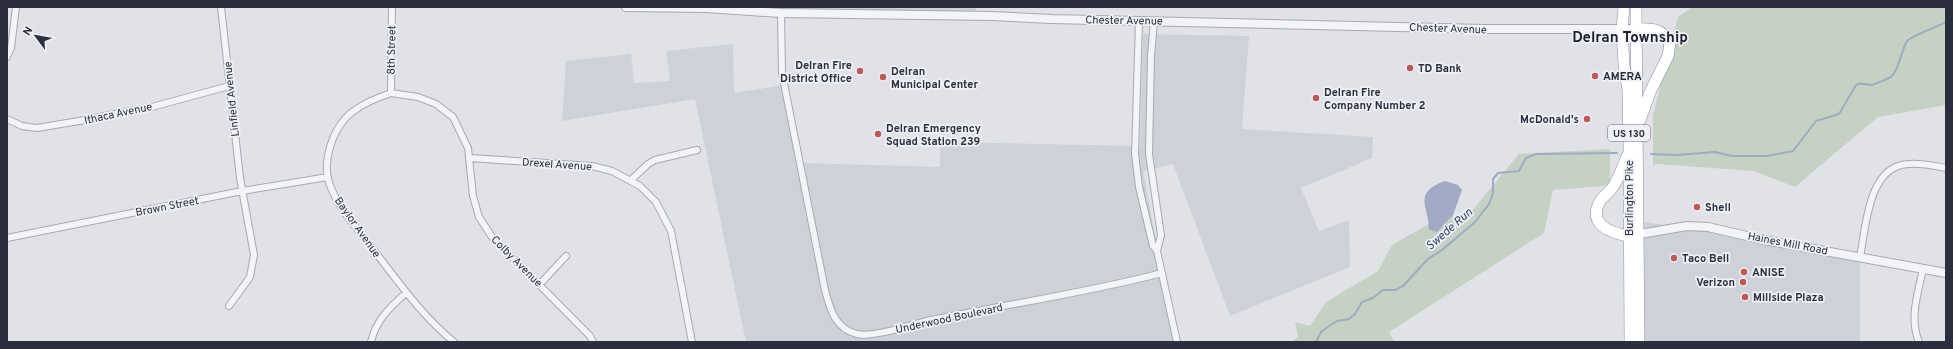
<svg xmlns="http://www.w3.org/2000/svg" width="1953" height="349" font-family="Overpass,sans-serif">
<rect width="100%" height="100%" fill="#e1e2e8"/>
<!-- built -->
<path fill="#cfd1d9" d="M629,7H976L977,16Z
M1143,34L1249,36L1242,129L1373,137L1372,158L1301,188L1319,231L1349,220L1350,267L1230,316L1173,164L1143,171L1175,342H746L695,99L562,121L566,61L631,54L634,83L670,81L666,51L733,44L734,93L784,85L801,163L940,167V142L1140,146Z
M1638,221L1764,240L1860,257V342H1639Z"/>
<!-- green -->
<path fill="#c4d1c3" d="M1692,7H1946V105L1878,117L1795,187L1754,171L1657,164L1653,165V115L1678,17Z
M1610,149V183L1604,186L1553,190L1544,233L1389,332L1394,342H1291L1298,337L1295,322L1310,326L1326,302L1378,271L1392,245L1429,224L1425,196L1461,188L1453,216L1462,223L1519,154Z"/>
<!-- water -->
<path fill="#a0aac4" d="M1445,181L1458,185L1462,190L1453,215L1437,232L1429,230C1430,208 1411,193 1445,181Z"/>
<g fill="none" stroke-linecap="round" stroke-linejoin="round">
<!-- stream -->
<path stroke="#a0aac4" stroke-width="2" d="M1651,154L1676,155L1715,152L1732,156H1766L1793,151L1816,121L1839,114L1856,85C1862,82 1866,85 1871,85C1874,85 1889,78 1891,77C1899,71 1902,48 1907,41C1913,35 1937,27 1946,22
M1316,342L1321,332L1329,326L1337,321L1349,319L1355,314L1362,302L1373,298L1383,290H1395L1403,286L1428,259L1442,250L1475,222L1489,204L1493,193V179L1498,173L1519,171L1526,158L1536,154L1617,153"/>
<defs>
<path id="minor" d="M221,7L240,178L254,255L250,277L229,306
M781,13L782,73L825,290C830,309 835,329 857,334C873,338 913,324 931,320C1008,304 1086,293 1162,273
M1139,21L1135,154L1139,187L1153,246L1157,251L1177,342
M1154,21L1151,56L1149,154L1161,235L1157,251
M7,57L11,48L16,7
M391,93L418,97L436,104L453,117L468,148L473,196L479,217L492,237L590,336L593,342
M391,93C379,97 366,102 355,110C333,125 320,163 331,188C341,212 361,233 376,253C400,284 423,317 454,342
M391,93L392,7
M7,119L22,126L37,128L79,121L152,107L229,86
M470,158L592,166L612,171L640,186L656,202L671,231L692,342
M631,180L648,164L655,160L697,150
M7,238L242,191L328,177
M1860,257C1866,227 1868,165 1909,164C1921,163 1935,166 1946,168
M540,284L566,256
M371,342C376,320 390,307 406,293
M1919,342C1909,318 1918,293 1923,269"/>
<path id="tertiary" d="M626,7L706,8L781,13L992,16L1051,19L1484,29H1635
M1634,235L1687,226L1708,227L1764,240L1946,273"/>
<path id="trunk" d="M1624,7L1622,30L1624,65L1628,90L1629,147L1630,342
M1636,7L1639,342
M1635,29C1649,28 1663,28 1670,43L1668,56L1651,90L1640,120
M1627,156C1623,166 1619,178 1613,187C1609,192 1604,196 1600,201C1587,225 1611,233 1629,236"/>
</defs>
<!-- minor casing -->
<use href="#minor" stroke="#a7a8b2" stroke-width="8"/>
<!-- tertiary casing -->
<use href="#tertiary" stroke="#a7a8b2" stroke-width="10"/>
<!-- trunk casing -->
<use href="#trunk" stroke="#8a8e9d" stroke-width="12"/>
<!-- minor -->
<use href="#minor" stroke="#f3f4f7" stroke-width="6"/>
<!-- tertiary -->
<use href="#tertiary" stroke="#f3f4f7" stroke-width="8"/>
<!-- trunk -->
<use href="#trunk" stroke="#fff" stroke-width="11"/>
</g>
<!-- markers -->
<g fill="#bf5854" stroke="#f0f1f6" stroke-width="1.5">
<circle cx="1410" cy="68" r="4"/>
<circle cx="860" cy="71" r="4"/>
<circle cx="1595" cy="76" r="4"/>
<circle cx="883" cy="77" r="4"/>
<circle cx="1316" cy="98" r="4"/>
<circle cx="1587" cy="119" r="4"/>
<circle cx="878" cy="134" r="4"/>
<circle cx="1697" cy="207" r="4"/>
<circle cx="1674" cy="258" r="4"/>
<circle cx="1744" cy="272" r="4"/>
<circle cx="1743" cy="282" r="4"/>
<circle cx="1745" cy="297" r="4"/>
</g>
<g text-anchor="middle" stroke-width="3.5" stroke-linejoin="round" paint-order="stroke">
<!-- shield labels -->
<rect fill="#f0f1f6" stroke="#666875" stroke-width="1" x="1608" y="125" width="42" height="16" rx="3"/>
<g font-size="10" font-weight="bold" fill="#2b2e3e">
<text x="1629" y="137">US 130</text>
</g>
<!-- street labels -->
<g font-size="11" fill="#2b2e3e" stroke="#f0f1f6">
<text transform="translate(1124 20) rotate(1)" y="4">Chester Avenue</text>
<text transform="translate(1448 28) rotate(2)" y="4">Chester Avenue</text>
<text transform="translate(391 50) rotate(-89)" y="4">8th Street</text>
<text transform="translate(231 99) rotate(-96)" y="4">Linfield Avenue</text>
<text transform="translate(118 113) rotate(-12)" y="4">Ithaca Avenue</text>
<text transform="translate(557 164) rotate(4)" y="4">Drexel Avenue</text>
<text transform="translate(1629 198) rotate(-90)" y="4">Burlington Pike</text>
<text transform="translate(167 206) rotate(-11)" y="4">Brown Street</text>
<text transform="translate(358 227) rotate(55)" y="4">Baylor Avenue</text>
<text transform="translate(1788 243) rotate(11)" y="4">Haines Mill Road</text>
<text transform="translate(517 261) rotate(45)" y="4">Colby Avenue</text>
<text transform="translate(949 318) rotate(-12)" y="4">Underwood Boulevard</text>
</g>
<!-- poi labels -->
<g font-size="11" font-weight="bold" fill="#2b2e3e" stroke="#f0f1f6" text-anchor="start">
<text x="852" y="69" text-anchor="end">Delran Fire<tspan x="852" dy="13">District Office</tspan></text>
<text x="1418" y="72">TD Bank</text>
<text x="891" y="75">Delran<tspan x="891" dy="13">Municipal Center</tspan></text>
<text x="1603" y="80">AMERA</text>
<text x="1324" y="96">Delran Fire<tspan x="1324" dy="13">Company Number 2</tspan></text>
<text x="1579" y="123" text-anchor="end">McDonald's</text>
<text x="886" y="132">Delran Emergency<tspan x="886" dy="13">Squad Station 239</tspan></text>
<text x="1705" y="211">Shell</text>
<text x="1682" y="262">Taco Bell</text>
<text x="1752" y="276">ANISE</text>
<text x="1735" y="286" text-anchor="end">Verizon</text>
<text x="1753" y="301">Millside Plaza</text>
</g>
<!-- water labels -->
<g font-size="12" font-style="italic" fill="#3a476d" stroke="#f0f1f6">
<text transform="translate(1449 229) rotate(-41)" y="4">Swede Run</text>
</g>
<!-- district labels -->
<g font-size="15" font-weight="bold" fill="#1d202e" stroke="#f0f1f6">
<text x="1630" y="42">Delran Township</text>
</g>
</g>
<!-- border -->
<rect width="1953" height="349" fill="none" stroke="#2b2e3e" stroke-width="16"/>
<!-- north arrow -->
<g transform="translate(36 36) rotate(302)" stroke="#f0f1f6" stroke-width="3" paint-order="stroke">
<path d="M0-3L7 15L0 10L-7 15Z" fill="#2b2e3e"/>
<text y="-6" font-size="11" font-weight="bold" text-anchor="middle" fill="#2b2e3e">N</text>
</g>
</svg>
